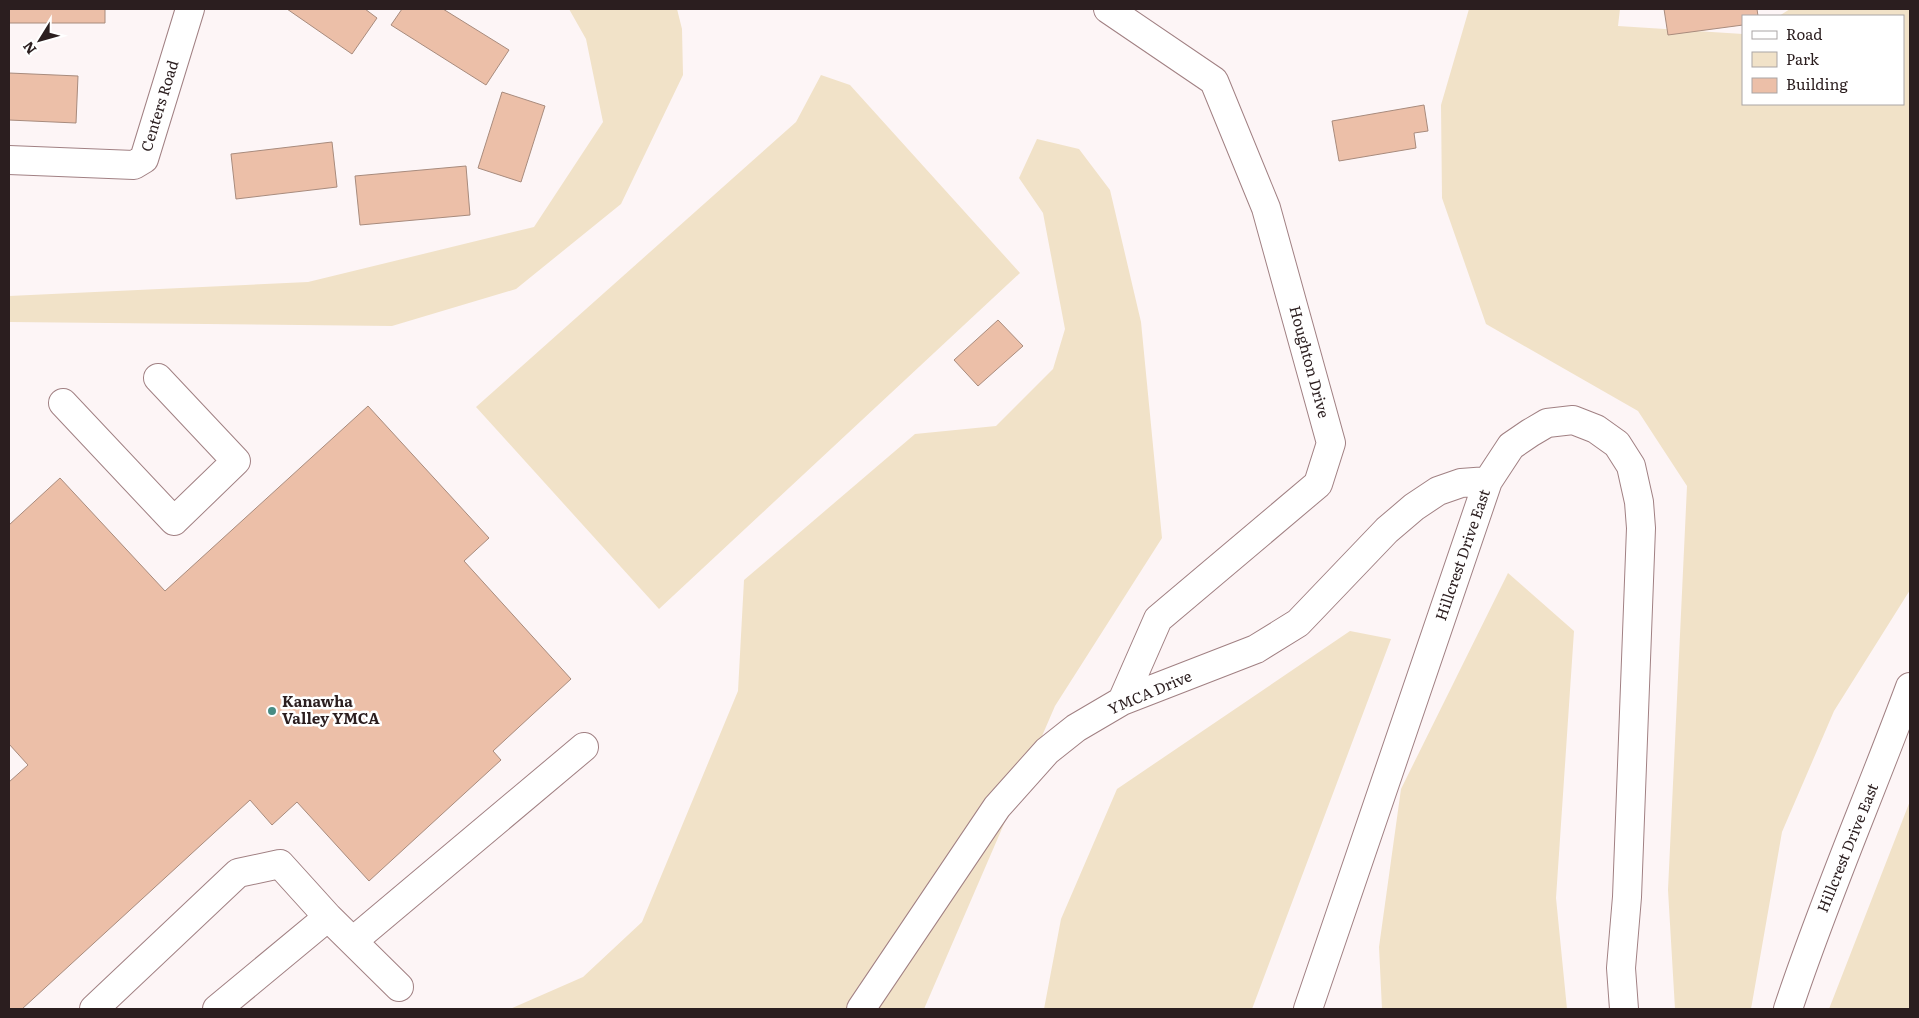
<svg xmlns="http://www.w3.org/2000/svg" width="1919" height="1018" font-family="Literata,serif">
<rect width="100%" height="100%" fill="#fdf5f6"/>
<!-- green -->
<path fill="#f1e2c8" d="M569,9H677L682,29L683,75L621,204L516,289L392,326L9,322V296L308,282L534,227L603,122L586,39Z
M1469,9H1620L1618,26L1743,34V104H1903V16H1779L1790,9H1910V590L1834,711L1782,832L1751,1009H1675L1668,890L1687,486L1638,411L1486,324L1442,198L1441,105Z
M821,75L850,85L1020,273L659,609L476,407L796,122Z
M1037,139L1079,149L1110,190L1141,322L1162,538L1055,706L924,1009H510L583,977L642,922L738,691L744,580L915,434L996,426L1053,369L1065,329L1043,213L1019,178Z
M1508,573L1574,631L1556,898L1567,1009H1382L1379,947L1401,789Z
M1350,631L1391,639L1252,1009H1044L1061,919L1117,789Z
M1910,801V1009H1829Z"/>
<!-- building -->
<path fill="#ecbfa8" stroke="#a88b7d" d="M9,9H105V23H9Z
M287,9H365L377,18L352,54Z
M402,9H443L509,50L486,85L391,25Z
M1664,9H1757L1758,16H1743V25L1668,35Z
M9,73L78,76L76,123L9,120Z
M502,92L545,106L521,182L478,168Z
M1424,105L1428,131L1414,133L1416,148L1339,161L1332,121Z
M332,142L337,187L236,199L231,154Z
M466,166L470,215L360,225L355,176Z
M998,320L1023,346L978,386L954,360Z
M368,406L489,538L464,561L571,679L493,751L501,760L369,881L297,802L272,825L250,800L22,1009H9V782L28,765L9,744V525L60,478L165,591Z"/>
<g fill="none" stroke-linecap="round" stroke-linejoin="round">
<defs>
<path id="minor" d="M1108,9L1214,81L1266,208L1331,443L1318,484L1158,619L1122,701
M9,160L134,165L144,159L190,9
M63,403L174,521L236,461L158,378
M353,941L584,747
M94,1009L238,873L280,864L328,917
M217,1009L328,917L399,987
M861,1009L997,807L1047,751L1076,728L1122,701L1256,649L1298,623L1387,530L1414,507L1438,491L1461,483L1488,481
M1308,1009L1488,481L1511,446L1530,433L1547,423L1573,420L1596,429L1617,444L1631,466L1639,502L1641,528L1627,897L1621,968L1624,1009
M1788,1009C1824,900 1870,795 1910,687"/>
</defs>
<!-- minor casing -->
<use href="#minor" stroke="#a18083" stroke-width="30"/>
<!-- minor -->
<use href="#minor" stroke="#fff" stroke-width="28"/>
</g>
<!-- markers -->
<circle fill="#478c84" stroke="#fff" stroke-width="2" cx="272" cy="711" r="5"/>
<g text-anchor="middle" stroke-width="5" stroke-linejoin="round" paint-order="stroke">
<!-- street labels -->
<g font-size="15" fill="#2b1e1f" stroke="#fff">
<text transform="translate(160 106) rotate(-73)" y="5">Centers Road</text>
<text transform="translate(1309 362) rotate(75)" y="5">Houghton Drive</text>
<text transform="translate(1463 555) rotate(-71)" y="5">Hillcrest Drive East</text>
<text transform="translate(1150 693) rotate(-23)" y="5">YMCA Drive</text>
<text transform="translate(1848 848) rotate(-68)" y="5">Hillcrest Drive East</text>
</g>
<!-- poi labels -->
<g font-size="15" font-weight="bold" fill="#2b1e1f" stroke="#fff" text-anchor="start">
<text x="282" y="707">Kanawha<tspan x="282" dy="17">Valley YMCA</tspan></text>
</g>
</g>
<!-- border -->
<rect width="1919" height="1018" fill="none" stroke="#2b1e1f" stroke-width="20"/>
<!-- legend -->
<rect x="1742" y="15" width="162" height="90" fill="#ffffff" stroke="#aaa5a5"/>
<rect x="1752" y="31" width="25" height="8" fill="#ffffff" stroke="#aaa5a5"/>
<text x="1786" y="40" font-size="15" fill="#2b1e1f">Road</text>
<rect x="1752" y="52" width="25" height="15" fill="#f1e2c8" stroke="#aaa5a5"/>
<text x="1786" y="65" font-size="15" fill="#2b1e1f">Park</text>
<rect x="1752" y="78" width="25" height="15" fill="#ecbfa8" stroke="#aaa5a5"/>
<text x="1786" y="90" font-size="15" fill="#2b1e1f">Building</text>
<!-- north arrow -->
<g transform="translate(40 40) rotate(233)" stroke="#ffffff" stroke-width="4" paint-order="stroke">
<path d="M0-4L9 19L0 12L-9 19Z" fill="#2b1e1f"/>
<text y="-8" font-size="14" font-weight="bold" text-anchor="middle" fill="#2b1e1f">N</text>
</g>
</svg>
